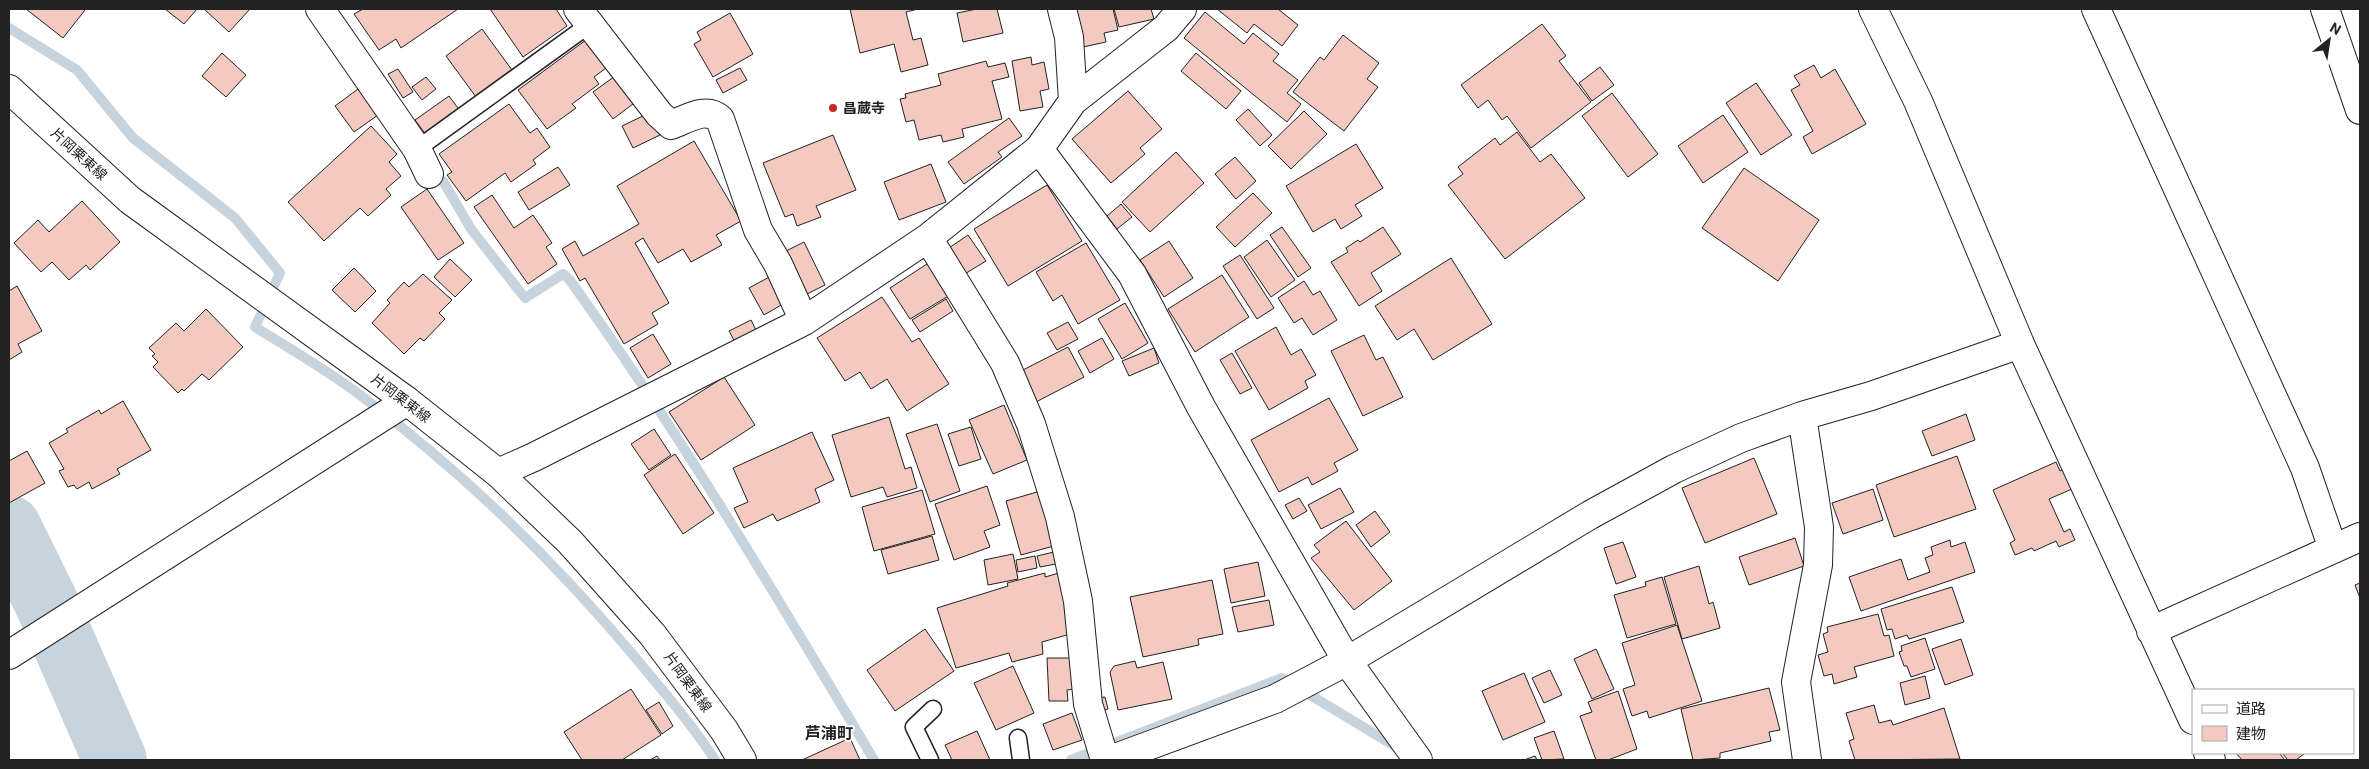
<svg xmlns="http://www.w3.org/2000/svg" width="2369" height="769" font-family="Roboto,'Noto Sans JP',sans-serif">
<rect width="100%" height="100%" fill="#fff"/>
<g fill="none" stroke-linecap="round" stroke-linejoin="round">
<!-- stream -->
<path stroke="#c7d3dd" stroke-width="10" d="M9,28L77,70L133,138L235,218L280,273L255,327C290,349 327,370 360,395C463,472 551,557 634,656C662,690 691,723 715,760
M443,181L471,229L525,298L563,274L569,279C680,433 777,597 874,760
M1071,760L1282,678L1398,748"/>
<!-- river -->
<path stroke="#c7d3dd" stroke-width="64" d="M9,527L46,602L115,760"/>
</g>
<!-- building -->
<path fill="#f3c9c0" stroke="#222" d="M26,9H83L85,10L63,38Z
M165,9H197L184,24Z
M204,9H250L229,32Z
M363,9H458L401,48L396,39L379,50L354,14Z
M490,9H556L567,26L523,57Z
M850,9H918L906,12L913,40L921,38L928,65L901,72L894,44L860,53Z
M977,9H997L1003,33L963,42L957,13Z
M1075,9H1113L1118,30L1104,33L1106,42L1083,47Z
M1114,9H1151L1154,19L1119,27Z
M1217,9H1278L1298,25L1282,46L1254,24L1247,33Z
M1205,12L1244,44L1253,33L1279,54L1273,61L1298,80L1287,93L1301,104L1287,122L1184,38Z
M730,13L753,54L713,77L694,44L701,40L697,32Z
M1542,24L1566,56L1559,61L1591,102L1531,148L1507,116L1502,120L1488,100L1478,108L1461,85Z
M482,29L512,70L476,97L446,56Z
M1343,35L1379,63L1367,79L1378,87L1344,131L1293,92L1320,57L1324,60Z
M590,37L610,65L594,77L599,84L572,104L576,108L547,129L518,90Z
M222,53L246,75L226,97L202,76Z
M1196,53L1241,91L1226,109L1181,71Z
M1031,57L1032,65L1044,62L1049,89L1040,91L1043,107L1020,111L1012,61Z
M986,61L988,67L1005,63L1009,77L992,81L1002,119L962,129L964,137L943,142L941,135L919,140L914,120L906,122L900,99L906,98L905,94L941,85L938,74Z
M1814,65L1821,78L1835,69L1866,124L1812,154L1803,137L1813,131L1791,90L1800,85L1794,76Z
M1600,67L1614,85L1592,101L1579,83Z
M740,68L747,80L723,93L716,80Z
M398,69L413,92L403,98L388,74Z
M618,74L637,101L613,119L593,92Z
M426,77L436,89L422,100L412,87Z
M1756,83L1792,135L1761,155L1726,103Z
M358,89L378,115L354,132L335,106Z
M1128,91L1162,129L1140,148L1145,154L1111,183L1072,139Z
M1612,93L1658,154L1628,177L1582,116Z
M449,96L461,112L427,136L415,120Z
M509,104L530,133L537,128L550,147L533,160L536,164L511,182L505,173L466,201L447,175L452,172L439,154Z
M1248,109L1272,135L1260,146L1236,120Z
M1304,111L1327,134L1291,169L1268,146Z
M649,113L660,135L633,148L622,126Z
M1723,115L1748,152L1703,183L1678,146Z
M1009,118L1022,136L998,152L1002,157L964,184L948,162Z
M371,126L397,154L389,162L401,176L386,189L391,195L368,216L360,208L324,241L288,202Z
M1517,132L1540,162L1551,154L1585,198L1505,259L1448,185L1463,174L1458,167L1495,138L1500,145Z
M833,135L856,190L816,206L821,217L797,226L793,214L785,217L763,163Z
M694,141L741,221L716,235L722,245L691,262L683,249L658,263L643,238L635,243L669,303L652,313L658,324L624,344L585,278L580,281L562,249L575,241L583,256L639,224L617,186Z
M1356,144L1383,188L1355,205L1362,216L1341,229L1335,219L1313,232L1286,186Z
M1176,152L1204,183L1150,232L1122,202Z
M1235,157L1256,181L1236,199L1215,174Z
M931,164L946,202L899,220L884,182Z
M558,167L570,185L529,210L518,192Z
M1744,168L1819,220L1778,281L1702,228Z
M1047,185L1082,241L1008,286L974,229Z
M427,189L464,243L438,260L401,207Z
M1253,193L1272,213L1235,247L1216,227Z
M492,195L514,228L533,215L552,243L546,247L557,264L528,284L474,207Z
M82,201L120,242L90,270L86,265L69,280L52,262L41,272L14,243L38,220L49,232Z
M1121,204L1132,217L1117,229L1107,216Z
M1282,227L1311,268L1298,277L1270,235Z
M1383,227L1401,254L1371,273L1382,291L1359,306L1331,262L1348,252L1346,248L1358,240L1360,242Z
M968,235L986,261L963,275L946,250Z
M1267,240L1295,280L1271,297L1244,257Z
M1169,241L1193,278L1164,297L1140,260Z
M804,242L825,285L805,295L784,252Z
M1086,243L1120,300L1078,324L1062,295L1053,301L1036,272Z
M1240,255L1274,308L1257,319L1223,266Z
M1451,258L1492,324L1433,360L1414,329L1397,340L1375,306Z
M450,259L472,280L455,297L434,277Z
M930,262L950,295L910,319L890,288Z
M354,268L376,291L355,312L332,290Z
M423,274L452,300L439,313L445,319L424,341L420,338L404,354L372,323L390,303L387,300L404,282L409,287Z
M773,275L788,301L764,315L749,288Z
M1222,275L1249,317L1195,352L1168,309Z
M1304,281L1313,295L1320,291L1337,320L1313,335L1302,318L1294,323L1278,298Z
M17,286L42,331L18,344L22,352L9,360V291Z
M882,297L912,342L919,338L949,384L907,411L887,379L871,389L860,372L845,381L817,338Z
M946,299L953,311L920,332L912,320Z
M1125,303L1148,343L1122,359L1098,319Z
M206,309L243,347L209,380L202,374L184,391L182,389L178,393L153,367L158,362L152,356L155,354L149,348L176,323L184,331Z
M751,320L756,330L735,342L729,331Z
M1068,322L1078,339L1057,350L1047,333Z
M1276,327L1291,355L1301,349L1316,375L1305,381L1308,388L1269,410L1235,351Z
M653,334L671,364L648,378L630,348Z
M1364,335L1376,360L1383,357L1403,397L1363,416L1331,351Z
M1102,338L1114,359L1090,373L1078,351Z
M1068,347L1084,377L1036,402L1019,372Z
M1154,348L1159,363L1129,376L1122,361Z
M1232,353L1252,388L1240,394L1220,360Z
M724,377L755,425L701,460L669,412Z
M1329,398L1358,450L1334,463L1338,471L1312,485L1308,477L1279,492L1251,440Z
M123,401L151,450L117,469L120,474L92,489L89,482L77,489L74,485L68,487L59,471L64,469L49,443L68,432L66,429L99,410L101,414Z
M1004,405L1027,460L993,474L969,420Z
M1966,414L1975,440L1932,456L1922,431Z
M889,417L905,469L911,467L917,488L887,497L883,487L851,497L832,435Z
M937,424L960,491L930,502L906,434Z
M971,427L981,459L959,466L948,434Z
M654,429L671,455L649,470L631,444Z
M812,432L834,480L815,489L820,502L777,521L773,514L744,528L734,508L748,502L733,468Z
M27,451L45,483L9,503V461Z
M675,454L714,513L683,534L644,475Z
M1957,456L1976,509L1894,537L1876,485Z
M1754,458L1777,514L1705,543L1682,488Z
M2056,462L2060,471L2063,469L2072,489L2049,499L2064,532L2070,529L2075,540L2059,547L2056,541L2034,551L2032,548L2015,555L2010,543L2015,540L1993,490Z
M987,486L1000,525L984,531L990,547L954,560L935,504Z
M1340,488L1354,512L1321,529L1308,505Z
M1873,489L1883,520L1843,534L1832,503Z
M922,490L935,534L874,551L862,507Z
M1044,490L1061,544L1021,555L1006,501Z
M1299,498L1307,511L1293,519L1285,505Z
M1375,511L1390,532L1371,547L1356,525Z
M1346,521L1392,581L1354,610L1311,558L1320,552L1314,545Z
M932,536L939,560L888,574L881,550Z
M1795,538L1804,566L1749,585L1739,557Z
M1950,540L1951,547L1965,542L1975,572L1861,611L1849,577L1901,559L1908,580L1930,572L1925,558L1933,555L1931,547Z
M1623,542L1636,577L1616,584L1604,548Z
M1058,551L1061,563L1040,567L1037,556Z
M1013,554L1018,579L988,585L984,560Z
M1035,556L1037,568L1018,572L1016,560Z
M1258,562L1265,596L1231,603L1224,569Z
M1699,566L1709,604L1713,602L1720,628L1682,639L1664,577Z
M1045,573V577L1059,573L1074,633L1042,642L1043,654L1012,662L1009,653L956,668L937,608L1008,586L1007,583Z
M1662,577L1676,624L1627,638L1614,595L1646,586L1645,582Z
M1212,580L1223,634L1198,639L1199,645L1143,657L1130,597Z
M2360,583V598L2355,585Z
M1952,587L1964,622L1909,639L1907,635L1895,639L1892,629L1887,630L1881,609Z
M1269,600L1274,625L1238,632L1232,607Z
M1878,614L1884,636L1889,635L1894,656L1854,667L1857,677L1834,684L1832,674L1824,676L1818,655L1828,652L1823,634L1828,632L1827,627Z
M1677,625L1702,701L1649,718L1647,711L1632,716L1623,689L1635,685L1622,643Z
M925,629L954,671L895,711L867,670Z
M1925,638L1935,669L1911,677L1907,666H1904L1899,652L1902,651L1901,646Z
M1961,639L1973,675L1945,685L1932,649Z
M1596,649L1614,689L1592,699L1574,659Z
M1047,658H1076V689L1067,690L1068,701H1049Z
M1135,661L1137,668L1163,662L1172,699L1118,710L1110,672L1114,666Z
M1013,666L1034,713L996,730L974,683Z
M1550,670L1562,695L1544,703L1532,678Z
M1524,673L1545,722L1503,740L1482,691Z
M1925,676L1930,698L1905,705L1900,683Z
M1769,688L1780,730L1769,732L1771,741L1720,753V758L1693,760L1681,709Z
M631,689L661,735L622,760H582L564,732Z
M1618,691L1637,749L1608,760H1596L1580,716L1592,712L1588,702Z
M1105,697L1108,709L1100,712L1096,698Z
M659,702L673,726L662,734L646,710Z
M1874,705L1879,723L1891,720L1893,725L1944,708L1960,759L1855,760L1849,741L1854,739L1846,713Z
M1072,713L1082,740L1053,750L1043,724Z
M977,731L990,760H952L945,745Z
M1554,731L1564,759L1542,760L1534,738Z
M850,738L860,760H802Z
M2236,753H2279L2285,760H2242Z
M2282,753H2305L2296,760H2288Z
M657,756L660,760H650Z
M1535,756L1537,760H1524Z"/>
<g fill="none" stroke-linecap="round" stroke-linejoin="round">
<defs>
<path id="lane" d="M417,149L590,24
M1018,738L1021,760
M930,760L914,727L933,709"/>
<path id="street" d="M320,9L417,149L429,174
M578,9L659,114L671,125C687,119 706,106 720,119L758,230L778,264L804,321
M1062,9L1069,37L1073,101
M1873,9L1918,101L2020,344L2193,720
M2096,9L2305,468L2333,549
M2325,9L2360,110
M1039,149L1132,274L1201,407L1347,661L1418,760
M928,238L1005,363L1031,424L1060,517L1078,601L1088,704L1105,760
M1802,416L1819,527L1818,565L1796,682L1807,760
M498,473L534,457L804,321L928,238L1039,149L1073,101L1166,28L1182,9
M2151,631L2360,537
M9,655L407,401
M2208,753L2211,760
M1110,760L1275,699L1347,661L1590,515L1674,469L1741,438L1802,416L1871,396L2020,344"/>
<path id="secondary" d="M9,89L130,200L407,401L498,473L570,542L652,634L724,730L742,760"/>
</defs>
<!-- lane casing -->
<use href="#lane" stroke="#222" stroke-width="19"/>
<!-- street casing -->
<use href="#street" stroke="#222" stroke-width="30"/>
<!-- secondary casing -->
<use href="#secondary" stroke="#222" stroke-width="30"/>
<!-- lane -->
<use href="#lane" stroke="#fff" stroke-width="16"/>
<!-- street -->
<use href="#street" stroke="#fff" stroke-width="28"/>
<!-- secondary -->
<use href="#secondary" stroke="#fff" stroke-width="28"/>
</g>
<!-- markers -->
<circle fill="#c62828" stroke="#fff" stroke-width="2" cx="833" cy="108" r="5"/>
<g text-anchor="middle" stroke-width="4" stroke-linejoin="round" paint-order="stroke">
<!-- poi labels -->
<g font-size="14" font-weight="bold" fill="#222" stroke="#fff" text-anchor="start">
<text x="843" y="113">昌蔵寺</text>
</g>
<!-- street labels -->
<g font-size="14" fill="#222" stroke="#fff">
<text transform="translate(79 154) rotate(42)" y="5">片岡栗東線</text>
<text transform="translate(401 398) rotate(37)" y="5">片岡栗東線</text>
<text transform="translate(688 682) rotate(54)" y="5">片岡栗東線</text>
</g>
<!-- quarter labels -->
<g font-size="16" font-weight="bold" fill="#222" stroke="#fff">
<text x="829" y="739">芦浦町</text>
</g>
</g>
<!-- border -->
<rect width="2369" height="769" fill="none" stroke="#222222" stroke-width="20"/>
<!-- legend -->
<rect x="2192" y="689" width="162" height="65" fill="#ffffff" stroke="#a7a7a7"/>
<rect x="2202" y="705" width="25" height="8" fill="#ffffff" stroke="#a7a7a7"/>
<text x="2236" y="714" font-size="15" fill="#222222">道路</text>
<rect x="2202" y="726" width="25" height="15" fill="#f3c9c0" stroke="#a7a7a7"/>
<text x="2236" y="739" font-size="15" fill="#222222">建物</text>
<!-- north arrow -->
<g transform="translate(2329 40) rotate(30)" stroke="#ffffff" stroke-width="4" paint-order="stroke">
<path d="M0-4L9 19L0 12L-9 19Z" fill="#222222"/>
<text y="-8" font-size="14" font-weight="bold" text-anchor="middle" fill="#222222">N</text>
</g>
</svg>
